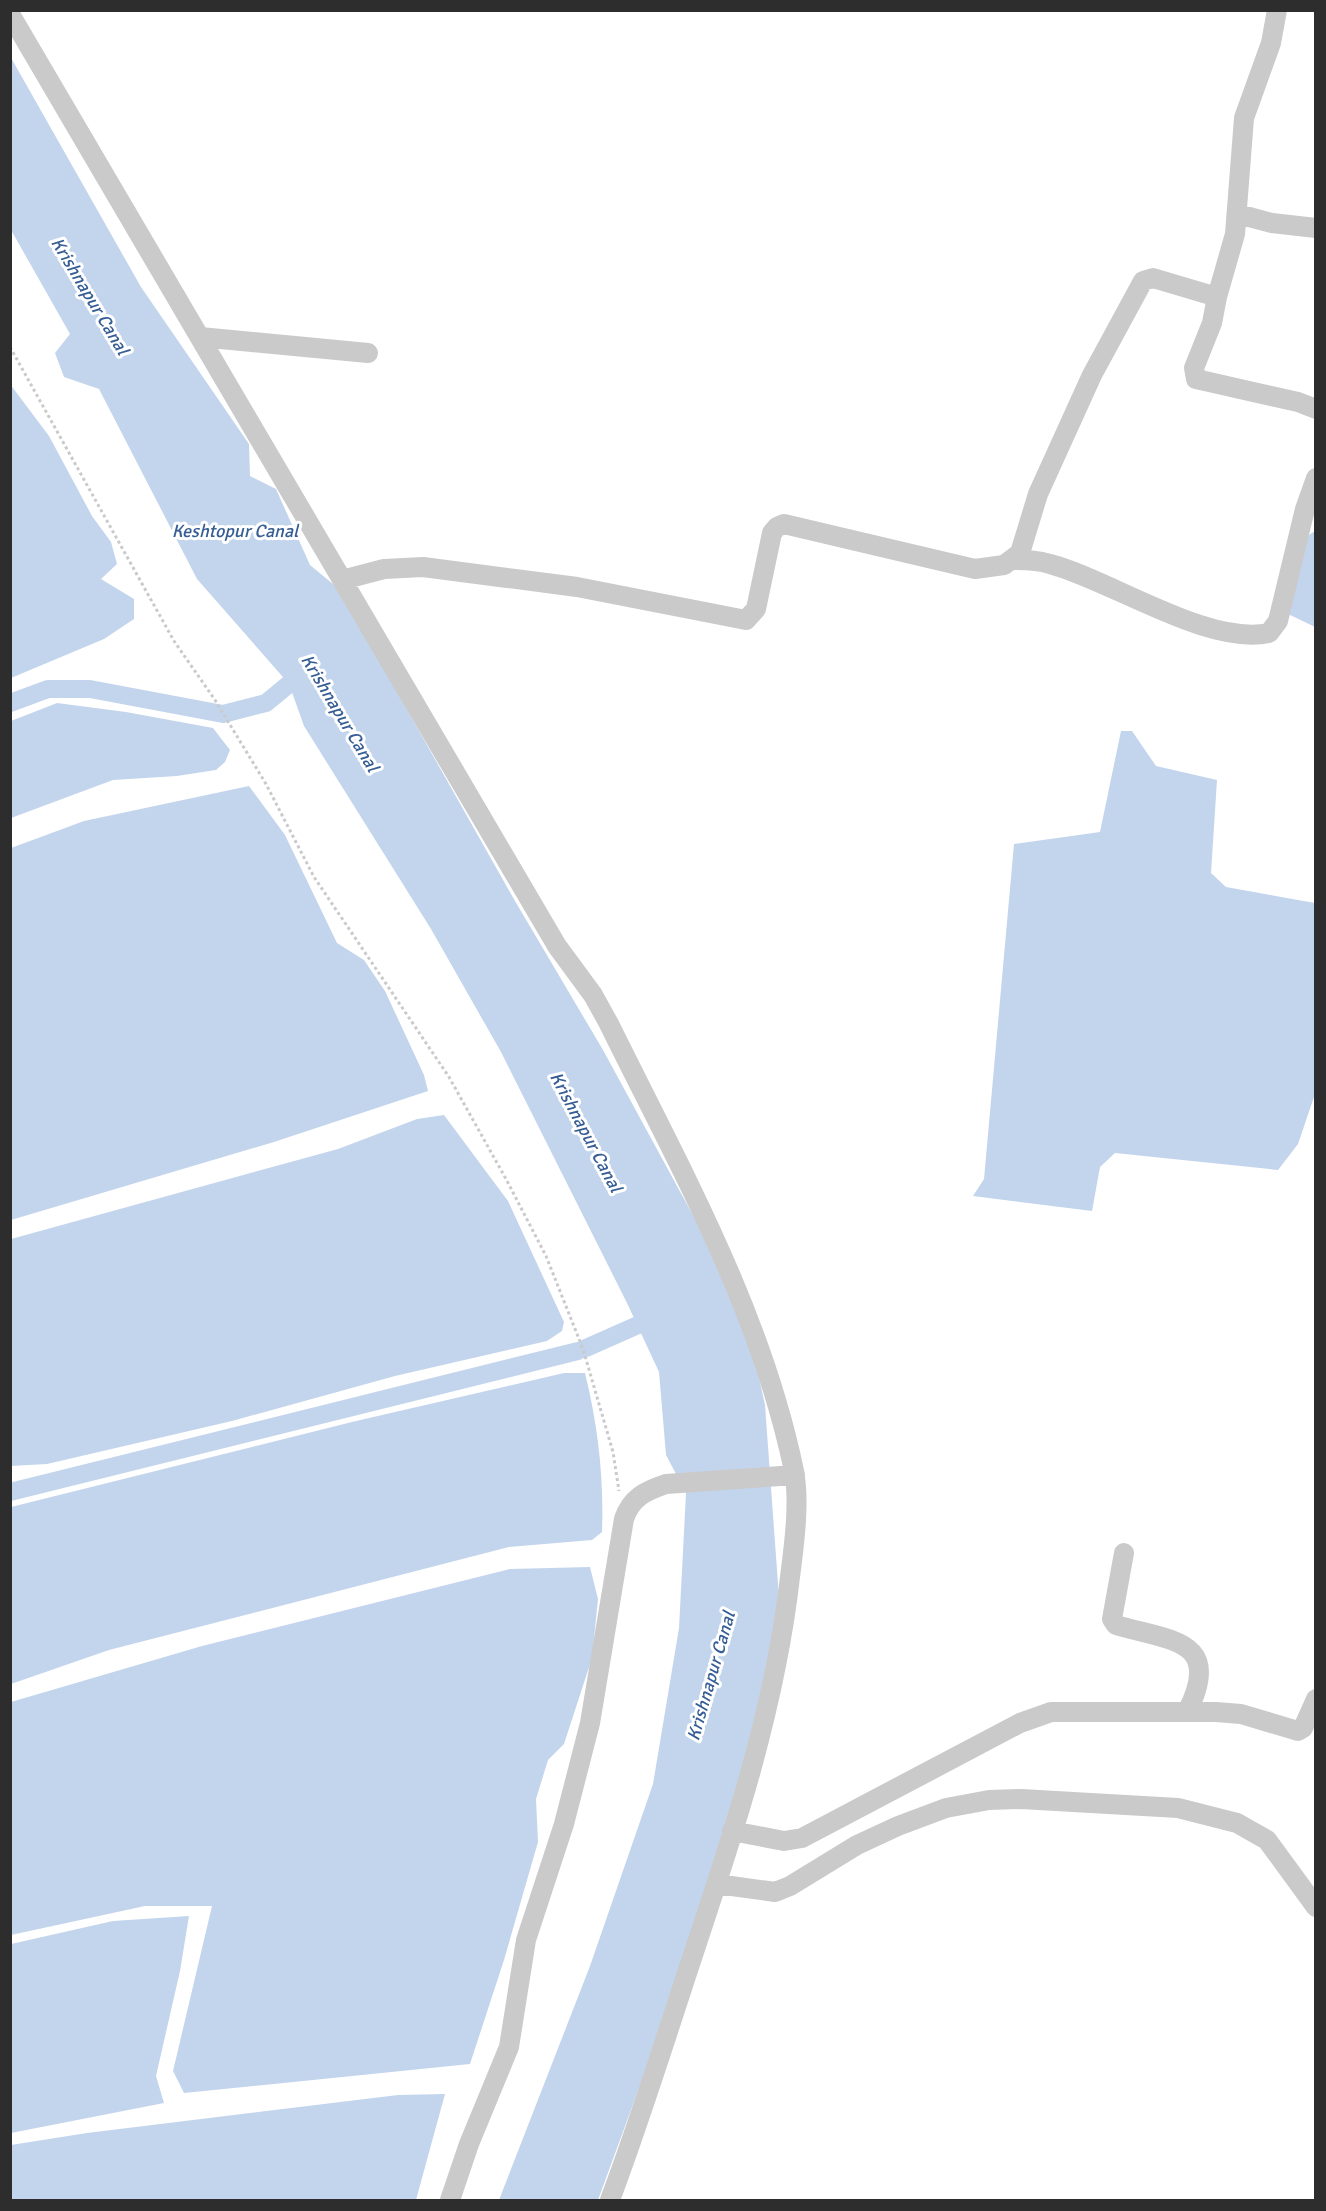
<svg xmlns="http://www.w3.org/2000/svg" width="1326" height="2211" font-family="Signika,sans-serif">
<rect width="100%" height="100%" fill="#fff"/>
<!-- water -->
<path fill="#c3d5ed" d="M10,56L141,287L249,444L250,476L276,489L310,565L339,589L515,901L603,1050L744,1309L765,1405L781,1625L743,1781L687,1957L598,2200H499L590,1966L653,1784L679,1628L686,1493L666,1455L659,1372L627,1303L501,1052L431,929L304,726L289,684L197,579L99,389L64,377L55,353L70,334L11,230Z
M10,384L49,436L92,516L111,542L117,564L101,579L134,599V619L104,639L11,678Z
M1315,531V627L1286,613L1304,538Z
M57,703L126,712L213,728L230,750L225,762L216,770L177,776L113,780L11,818V721Z
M1121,731H1132L1156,766L1217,780L1211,873L1226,887L1315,903V1094L1298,1144L1278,1170L1115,1153L1100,1167L1092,1211L973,1196L984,1179L1014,844L1100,832Z
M249,786L285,835L337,943L364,960L385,991L424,1075L428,1091L274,1142L11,1220V848L84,821Z
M444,1115L508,1201L564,1322L562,1331L547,1341L395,1376L232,1421L47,1464L11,1466V1239L338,1149L417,1119Z
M564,1373H585C598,1426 604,1477 602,1532L592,1540L509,1547L109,1650L11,1684V1507L356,1421Z
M590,1567L598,1599L592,1658L564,1744L548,1760L536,1799L538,1842L504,1960L470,2064L184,2093L173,2071L212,1906H145L11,1935V1702L202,1646L510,1569Z
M189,1916L180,1971L156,2076L164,2103L11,2133V1944L113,1921Z
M445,2094L416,2200H11V2145L87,2133L398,2095Z"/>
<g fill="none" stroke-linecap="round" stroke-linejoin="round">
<!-- canal -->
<path stroke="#c3d5ed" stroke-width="18" d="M10,703L48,689H90L223,714L266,703L289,684
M586,1348L638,1325
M10,1492L578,1351"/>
<!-- path -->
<path stroke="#cacaca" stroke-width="3" stroke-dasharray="3 3" stroke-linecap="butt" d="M10,347L174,641L215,700L266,784L314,877L449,1077L506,1179L546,1256L583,1349L613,1452L619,1491"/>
<!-- minor -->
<path stroke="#cacaca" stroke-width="20" d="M10,14L557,946L593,995L608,1022C680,1168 761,1311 794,1471C800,1502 794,1546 790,1577C775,1710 732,1838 690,1964C664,2043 639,2123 610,2200
M1238,214L1272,223L1316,228
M1217,297L1212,323L1194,368L1196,379L1298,402L1316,409
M200,337L368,353
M1013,560C1026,560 1038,560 1050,564C1111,580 1207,646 1269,633L1278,621L1305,509L1316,478
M342,580L384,569L423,567L577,587L746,620L756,609L772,533L777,527L784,524L975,569L1004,565L1020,553L1038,494L1092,375L1143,281L1153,278L1217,297L1235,234L1244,118L1271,43L1277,10
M1124,1553L1112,1619L1116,1625C1170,1641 1224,1639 1187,1712
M732,1831L784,1841L802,1838L1020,1723L1051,1712H1216L1241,1714L1298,1731L1303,1728L1316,1699
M717,1884L775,1892L790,1886L857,1845L898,1826L946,1808L989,1800L1021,1799L1178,1808L1237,1823L1267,1840L1316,1907
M450,2200L469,2144L509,2047L526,1940L564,1824L590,1723L624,1519C631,1498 645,1491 666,1484L795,1475"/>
</g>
<g text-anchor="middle" stroke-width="6" stroke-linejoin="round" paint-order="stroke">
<!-- water labels -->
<g font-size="18" font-style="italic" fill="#365d94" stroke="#fff">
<text transform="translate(90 296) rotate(59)" y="6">Krishnapur Canal</text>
<text x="235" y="537">Keshtopur Canal</text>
<text transform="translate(340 713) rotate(59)" y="6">Krishnapur Canal</text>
<text transform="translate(586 1132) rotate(62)" y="6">Krishnapur Canal</text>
<text transform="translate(711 1676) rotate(-74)" y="6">Krishnapur Canal</text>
</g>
</g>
<!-- border -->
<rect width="1326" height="2211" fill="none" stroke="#2d2d2d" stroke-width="24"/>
</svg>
